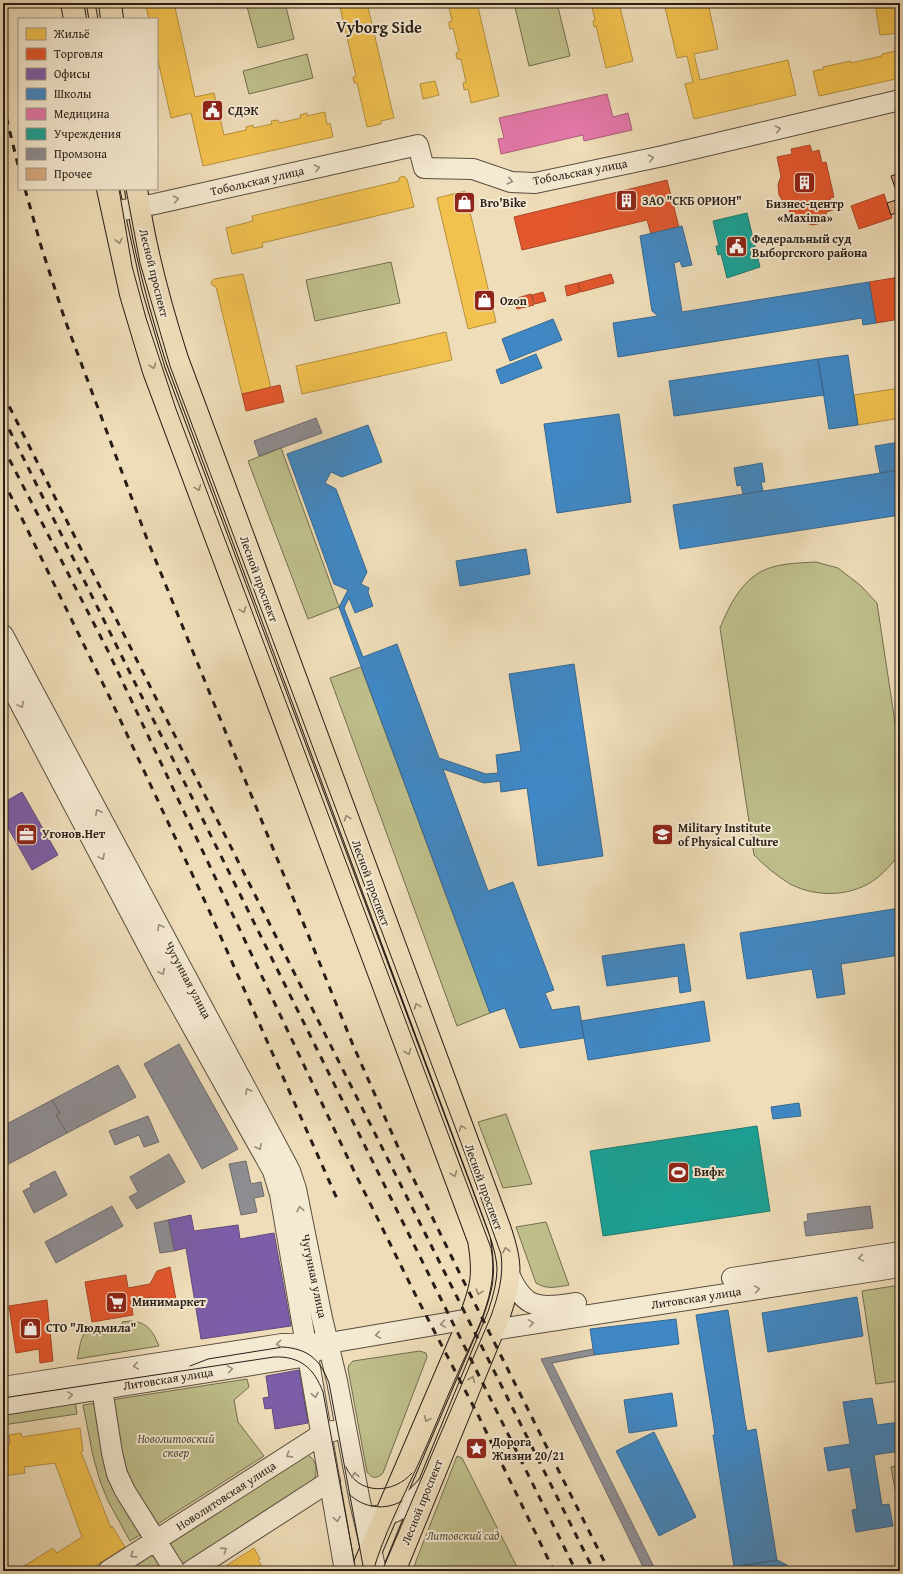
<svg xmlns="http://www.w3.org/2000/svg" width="903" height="1574" font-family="'Gentium Book Plus',serif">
<rect width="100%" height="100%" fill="#eeddb8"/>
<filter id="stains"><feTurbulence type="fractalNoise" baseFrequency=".005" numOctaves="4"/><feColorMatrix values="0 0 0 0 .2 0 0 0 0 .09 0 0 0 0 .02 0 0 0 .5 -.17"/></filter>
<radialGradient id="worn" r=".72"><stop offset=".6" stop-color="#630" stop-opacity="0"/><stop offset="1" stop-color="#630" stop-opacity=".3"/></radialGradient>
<!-- green -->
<path fill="#bebf8b" stroke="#726e51" d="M246,3H285L294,39L258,48Z
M514,3H557L570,56L529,66Z
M307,54L313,78L249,94L243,71Z
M391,262L400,303L315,321L306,280Z
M281,448L339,607L308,619L248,461Z
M816,562L838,568L860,585L877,603L900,756V854C893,862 886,871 877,878C853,897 817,898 790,884C777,876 765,866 754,855L720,628C729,606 741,581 764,570C780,563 799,563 816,562Z
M361,667L490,1013L457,1026L330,678Z
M506,1114L532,1184L503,1188L478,1122Z
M546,1222L569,1285C557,1287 547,1290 536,1283L516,1227Z
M900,1285V1381L876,1384L862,1291Z
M131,1321C148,1322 153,1332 159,1346L77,1359C81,1345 79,1331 96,1326L97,1335L123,1331L122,1322Z
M420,1351L426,1353L427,1357L383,1473C377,1479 372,1479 367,1472L348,1369L349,1365L353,1361Z
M247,1379L249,1387L234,1400L238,1422L264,1456L153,1527L124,1478L111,1400Z
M75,1400L77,1414L3,1425V1415L19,1413L21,1408Z
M97,1403L142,1534L130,1541L108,1501L100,1481L93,1456L83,1405Z
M307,1455C318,1459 317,1473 314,1481L184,1566C172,1564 172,1552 169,1542Z
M457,1456L462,1458L519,1571H413L416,1561Z
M900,1465V1518L891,1467Z
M150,1555L155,1557L164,1571H122Z"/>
<!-- homes -->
<path fill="#f2c14e" stroke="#b5903e" d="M145,3H174L195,97L214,93L224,135L246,130V127L253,125V128L272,124L271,121L278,120L279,123L301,118L300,115L307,113V116L325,112L327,124L330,123L333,137L203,166L191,113L171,118L157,56V19H149Z
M339,3H367L394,118L381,121V124L367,127L357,83H354L353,77L356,76Z
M448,3H477L499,96L471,103L468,89L464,90L463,83L466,82L461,59H457L456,53L459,52L453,28L450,29L449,25V22L452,21Z
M591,3H619L633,61L606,68L596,26L594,27L593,21L595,20Z
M664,3H708L718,49L694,54L700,80L788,60L796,95L694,119L685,84L693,82L687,56L677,58Z
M875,3H900V33L880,35Z
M900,50V78L819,96L813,71L824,69L823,67L851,61V63L882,56V54Z
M435,81L439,95L423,99L420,84Z
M402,176L405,177L407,179L414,207L262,243L263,247L232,254L226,228L253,221L252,216L399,181V178Z
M465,191L496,322L468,329L437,198Z
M243,274L271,388L242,394L216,287L212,285L211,282L214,279Z
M446,332L452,360L302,394L296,366Z
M900,388V418L858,425L854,395Z
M80,1428L83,1451L81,1452L111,1528L112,1526L125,1547L87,1571H16L53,1548L57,1553L82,1537L55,1463L24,1467L25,1473L3,1476V1445L10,1444L9,1435L21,1433L22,1437Z
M254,1548L260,1559L258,1560L265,1571H218Z"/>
<!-- shops -->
<path fill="#e4572e" stroke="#ab4627" d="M810,145L812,152L819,150L822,163L826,162L834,197L830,198L833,210L826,212L827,217L821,223L813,225L809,224L805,220L793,223L788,205L784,203L779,195L778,185L781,176L777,157L792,154L791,149Z
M667,180L679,227L651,234L647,220L522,250L514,217Z
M884,194L892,218L859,229L851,206Z
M611,274L614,283L581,292L578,283Z
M900,277V319L876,323L869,282Z
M578,283L580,292L567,296L565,286Z
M543,292L546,301L535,304L532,295Z
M531,294L534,305L517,309L514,299Z
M280,385L284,402L246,411L242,394Z
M170,1267L177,1305H164L152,1297L131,1301L133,1315L92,1322L85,1282L126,1275L128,1288L150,1284L157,1271Z
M47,1300L53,1361L40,1363L39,1349L16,1353L9,1306Z"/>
<!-- offices -->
<path fill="#7b5ea7" stroke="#624a7c" d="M22,792L58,855L32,870L3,819V803Z
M191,1215L194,1231L238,1225L240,1239L274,1233L291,1326L201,1339L186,1248L174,1251L168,1220Z
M299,1370L308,1423L275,1429L272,1408L265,1409L263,1398L269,1397L266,1376Z"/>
<!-- schools -->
<path fill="#3f88c5" stroke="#386891" d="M682,226L692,265L682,267L680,261L674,263L682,312L869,282L876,323L863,325L862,318L618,357L613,323L658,316L652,311L640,236Z
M553,319L562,340L510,361L502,339Z
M536,354L542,368L501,384L496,370Z
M848,355L858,425L829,429L818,359Z
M818,359L824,395L674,416L669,381Z
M619,414L631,502L557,513L544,424Z
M368,425L382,462L342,477L331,472L325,483L336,489L367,572L361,584L369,588L368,592L373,606L355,613L349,598L344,608L363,657L397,644L439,758L486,774L498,773L496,755L521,751L509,674L574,664L603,856L538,866L527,788L501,792L500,781L484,783L443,769L488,891L513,882L554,990L545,993L552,1010L579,1006L584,1038L520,1048L505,1008L490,1013L339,607L348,590L334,584L287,454Z
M900,442V470L880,473L875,446Z
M762,463L765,482H761L763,491L743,494L741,485L737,486L734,468Z
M900,470V515L680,549L673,505Z
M526,549L530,574L460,586L456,561Z
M900,908V955L841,964L845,994L817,998L812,969L747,979L740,933Z
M684,944L691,991L680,993L678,976L607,986L602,956Z
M704,1001L710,1041L588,1060L581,1021Z
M799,1103L801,1116L773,1119L771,1107Z
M896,1150H900V1183Z
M857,1297L863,1336L768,1352L762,1313Z
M728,1310L745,1421L747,1431L756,1429L777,1560L734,1567L713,1435H715L714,1427L696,1315Z
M676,1319L679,1344L594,1355L590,1329Z
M672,1393L677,1426L629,1433L624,1400Z
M872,1398L877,1425L900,1422V1451L874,1455L882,1505L889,1504L893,1526L856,1532L852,1510L857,1509L850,1467L828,1471L824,1448L850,1444L843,1402Z
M654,1432L696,1517L659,1536L616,1451Z
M777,1560L787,1565L788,1571H740L738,1566Z"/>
<!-- health -->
<path fill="#e377a8" stroke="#ab5c7c" d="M607,94L613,117L628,113L632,130L584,141L583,135L501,154L498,139L504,138L499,118Z"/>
<!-- public -->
<path fill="#17a398" stroke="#1c7b71" d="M747,213L760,267L727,278L721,254L718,255L717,251L716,246H719L713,221Z
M757,1126L770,1211L603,1236L590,1151Z"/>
<!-- industry -->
<path fill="#8d8d92" stroke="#6e6b6d" d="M316,418L322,433L259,456L254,441Z
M179,1044L238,1149L202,1169L144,1064Z
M118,1065L136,1097L67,1133L56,1115L60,1113L52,1100Z
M52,1100L60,1113L56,1115L67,1133L3,1167V1126Z
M148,1116L159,1142L144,1147L139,1135L115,1145L109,1131Z
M169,1154L185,1182L137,1209L129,1197L138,1192L130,1177Z
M246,1161L251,1184L261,1182L264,1196L254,1198L257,1212L241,1215L229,1164Z
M55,1171L67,1195L34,1213L23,1191L31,1187L30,1184Z
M112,1206L123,1226L56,1263L45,1242Z
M870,1206L873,1228L806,1236L804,1222L808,1221L807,1214Z
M168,1220L174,1251L160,1253L154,1223Z
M593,1349L594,1355L552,1363L656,1571H645L541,1359Z"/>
<!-- building -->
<path fill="#dbaa7f" stroke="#271d17" d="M900,173V211L891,215L887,203L899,199L891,176Z"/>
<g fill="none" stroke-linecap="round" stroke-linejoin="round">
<defs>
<path id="minor" d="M113,212L155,204L418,145L424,168L473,169L511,182L535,183L663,156L900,100
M3,635L273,1139L290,1171L296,1189L322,1318L337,1381L360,1502L376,1571
M3,671L165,978L273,1171L280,1194L345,1571
M509,1274C525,1311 540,1308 576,1303
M732,1278L900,1252
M493,1330L900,1267
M100,1376L112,1453L117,1474L125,1491L175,1571
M3,1387L282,1344L329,1343L470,1319
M3,1405L308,1356L319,1349
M375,1516C397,1516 415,1500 428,1485
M108,1571L322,1434L333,1431
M191,1571L330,1481"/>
<path id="major" d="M72,3L75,19
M110,3L112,19
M108,189L131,294L154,371L479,1240C485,1275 482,1287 470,1319L362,1571
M136,189C144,247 159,303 177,359L496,1219C511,1259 513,1274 499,1315L394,1571"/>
</defs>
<!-- minor casing -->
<use href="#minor" stroke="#594d3f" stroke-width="22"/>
<!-- major casing -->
<use href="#major" stroke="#271d17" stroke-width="24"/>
<!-- minor -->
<use href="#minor" stroke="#f4e9d1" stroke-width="20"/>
<!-- major -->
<use href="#major" stroke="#eeddb8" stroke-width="22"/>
<!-- tram -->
<path stroke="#271d17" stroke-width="1" d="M86,3L89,19
M95,3L98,19
M119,189L132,266L146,318L176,409L491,1248C500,1293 474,1335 457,1375C443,1406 431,1437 417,1467C401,1501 384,1535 373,1571
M126,189L140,263L170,366L467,1159L501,1254C504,1276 498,1296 491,1316L382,1571
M190,1366L208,1359L283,1347C308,1349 320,1359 329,1383L364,1571
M3,1398L274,1357C300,1356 314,1368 323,1392L356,1571
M346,1467C358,1496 394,1494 412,1473
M349,1494C363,1508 385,1511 402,1501"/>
<!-- rail -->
<path stroke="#271d17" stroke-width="3" stroke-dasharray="7 7" stroke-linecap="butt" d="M3,104L19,169
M25,189L41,246L65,320L147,539L353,1045L398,1147L461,1276L609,1571
M3,394C200,786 398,1178 594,1571
M3,417L576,1571
M3,447L108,651L354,1171L417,1298L479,1417L554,1571
M3,480L110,698L208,908L338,1201"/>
</g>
<!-- one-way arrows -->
<defs><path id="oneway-chevron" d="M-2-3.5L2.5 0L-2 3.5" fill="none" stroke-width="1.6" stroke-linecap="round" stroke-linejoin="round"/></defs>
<g stroke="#988d7d">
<use href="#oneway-chevron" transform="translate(778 129) rotate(-13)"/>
<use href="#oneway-chevron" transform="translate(651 158) rotate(-12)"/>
<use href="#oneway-chevron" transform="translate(317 168) rotate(-13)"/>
<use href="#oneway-chevron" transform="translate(510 181) rotate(13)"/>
<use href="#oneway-chevron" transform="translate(176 199) rotate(-13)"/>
<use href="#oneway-chevron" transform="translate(21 705) rotate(62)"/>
<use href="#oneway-chevron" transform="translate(98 812) rotate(-118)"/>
<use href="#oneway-chevron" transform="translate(102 857) rotate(62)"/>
<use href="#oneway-chevron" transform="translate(160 927) rotate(-118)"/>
<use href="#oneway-chevron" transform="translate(162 972) rotate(62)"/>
<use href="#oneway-chevron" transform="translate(248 1091) rotate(-118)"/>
<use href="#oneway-chevron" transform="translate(259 1147) rotate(61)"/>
<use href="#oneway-chevron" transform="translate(300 1209) rotate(-101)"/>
<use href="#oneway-chevron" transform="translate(861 1258) rotate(171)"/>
<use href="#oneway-chevron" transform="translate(757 1289) rotate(-9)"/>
<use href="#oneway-chevron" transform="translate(531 1323) rotate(-9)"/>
<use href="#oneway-chevron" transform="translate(443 1324) rotate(170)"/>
<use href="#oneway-chevron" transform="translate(378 1335) rotate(171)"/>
<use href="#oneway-chevron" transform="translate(279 1344) rotate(174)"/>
<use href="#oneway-chevron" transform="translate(136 1366) rotate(171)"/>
<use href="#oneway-chevron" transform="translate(230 1369) rotate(-9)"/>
<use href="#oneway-chevron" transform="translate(70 1395) rotate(-9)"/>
<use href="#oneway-chevron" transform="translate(315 1395) rotate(79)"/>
<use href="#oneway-chevron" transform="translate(289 1455) rotate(147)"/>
<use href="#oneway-chevron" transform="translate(355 1475) rotate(-100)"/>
<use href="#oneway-chevron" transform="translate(337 1519) rotate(80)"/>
<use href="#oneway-chevron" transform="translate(224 1550) rotate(-33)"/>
<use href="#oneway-chevron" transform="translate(133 1555) rotate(147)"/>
</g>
<g stroke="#948770">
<use href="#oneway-chevron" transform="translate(119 241) rotate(77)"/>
<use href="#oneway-chevron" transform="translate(153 366) rotate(71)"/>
<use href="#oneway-chevron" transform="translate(198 488) rotate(69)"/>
<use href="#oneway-chevron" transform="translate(243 610) rotate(69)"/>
<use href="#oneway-chevron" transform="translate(347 818) rotate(-110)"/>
<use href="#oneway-chevron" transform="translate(417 1006) rotate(-110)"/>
<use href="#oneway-chevron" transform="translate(408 1052) rotate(69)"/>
<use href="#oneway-chevron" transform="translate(462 1128) rotate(-111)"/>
<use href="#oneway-chevron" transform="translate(454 1174) rotate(69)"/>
<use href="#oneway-chevron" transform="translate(506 1250) rotate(-102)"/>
<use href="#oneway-chevron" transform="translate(479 1292) rotate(106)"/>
<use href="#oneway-chevron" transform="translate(472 1379) rotate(-68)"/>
<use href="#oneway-chevron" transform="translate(427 1419) rotate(114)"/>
</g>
<!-- icons -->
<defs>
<symbol id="civic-square" viewBox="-11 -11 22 22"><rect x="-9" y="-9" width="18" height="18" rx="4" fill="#8f2418" stroke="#f4e9d1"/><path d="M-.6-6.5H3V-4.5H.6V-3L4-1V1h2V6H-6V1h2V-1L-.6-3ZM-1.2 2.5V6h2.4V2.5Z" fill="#fff"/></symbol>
<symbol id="building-square" viewBox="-11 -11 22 22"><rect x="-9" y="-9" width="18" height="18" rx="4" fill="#8f2418" stroke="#f4e9d1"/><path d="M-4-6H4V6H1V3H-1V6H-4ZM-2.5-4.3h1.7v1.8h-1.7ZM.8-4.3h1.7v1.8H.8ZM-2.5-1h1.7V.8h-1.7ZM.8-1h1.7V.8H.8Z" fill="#fff"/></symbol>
<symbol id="shop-square" viewBox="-11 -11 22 22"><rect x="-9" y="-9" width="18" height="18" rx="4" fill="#8f2418" stroke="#f4e9d1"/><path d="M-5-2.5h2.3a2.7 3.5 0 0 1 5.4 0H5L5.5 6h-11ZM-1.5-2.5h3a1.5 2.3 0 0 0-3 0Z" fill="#fff"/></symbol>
<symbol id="office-square" viewBox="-11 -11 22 22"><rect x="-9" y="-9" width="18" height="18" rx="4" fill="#8f2418" stroke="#f4e9d1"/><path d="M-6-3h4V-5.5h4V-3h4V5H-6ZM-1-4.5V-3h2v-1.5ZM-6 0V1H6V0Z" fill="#fff"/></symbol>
<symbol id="university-square" viewBox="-11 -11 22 22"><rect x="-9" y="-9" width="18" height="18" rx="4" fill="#8f2418" stroke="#f4e9d1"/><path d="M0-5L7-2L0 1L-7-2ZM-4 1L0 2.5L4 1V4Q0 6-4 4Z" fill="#fff"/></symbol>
<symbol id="stadium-square" viewBox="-11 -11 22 22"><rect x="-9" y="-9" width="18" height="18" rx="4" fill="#8f2418" stroke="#f4e9d1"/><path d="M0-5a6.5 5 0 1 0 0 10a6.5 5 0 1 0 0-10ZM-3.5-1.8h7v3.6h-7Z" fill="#fff"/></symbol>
<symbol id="supermarket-square" viewBox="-11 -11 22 22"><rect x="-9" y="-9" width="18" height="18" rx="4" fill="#8f2418" stroke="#f4e9d1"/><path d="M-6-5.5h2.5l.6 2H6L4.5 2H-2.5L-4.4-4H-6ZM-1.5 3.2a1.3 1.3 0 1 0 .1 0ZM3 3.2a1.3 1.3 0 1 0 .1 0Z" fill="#fff"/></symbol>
<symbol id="sight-square" viewBox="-11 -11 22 22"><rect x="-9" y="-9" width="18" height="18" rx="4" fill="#8f2418" stroke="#f4e9d1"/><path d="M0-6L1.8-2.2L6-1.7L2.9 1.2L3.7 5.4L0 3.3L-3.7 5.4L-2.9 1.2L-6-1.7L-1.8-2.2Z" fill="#fff"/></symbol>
</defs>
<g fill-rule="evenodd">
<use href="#civic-square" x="200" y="98" width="25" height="25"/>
<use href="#building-square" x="792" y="170" width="25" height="25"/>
<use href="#building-square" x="614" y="188" width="25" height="25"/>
<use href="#shop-square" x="452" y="190" width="25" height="25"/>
<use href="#civic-square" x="724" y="234" width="25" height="25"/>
<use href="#shop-square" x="472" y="288" width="25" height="25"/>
<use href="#office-square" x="14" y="822" width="25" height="25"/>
<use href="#university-square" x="650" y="822" width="25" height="25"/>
<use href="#stadium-square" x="666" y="1160" width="25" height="25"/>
<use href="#supermarket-square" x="104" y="1290" width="25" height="25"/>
<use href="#shop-square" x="18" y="1316" width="25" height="25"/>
<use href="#sight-square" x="464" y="1436" width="25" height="25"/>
</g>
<g text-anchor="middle" stroke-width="4" stroke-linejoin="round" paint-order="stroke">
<!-- poi labels -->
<g font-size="12" font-weight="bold" fill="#271d17" stroke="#f4e9d1" text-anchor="start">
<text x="228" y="115">СДЭК</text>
<text x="642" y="205">ЗАО "СКБ ОРИОН"</text>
<text x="480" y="207">Bro'Bike</text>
<text x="805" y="208" text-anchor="middle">Бизнес-центр<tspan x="805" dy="14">«Maxima»</tspan></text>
<text x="752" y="243">Федеральный суд<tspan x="752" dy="14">Выборгского района</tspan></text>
<text x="500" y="305">Ozon</text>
<text x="678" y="832">Military Institute<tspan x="678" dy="14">of Physical Culture</tspan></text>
<text x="42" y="838">Угонов.Нет</text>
<text x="694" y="1176">Вифк</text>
<text x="132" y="1306">Минимаркет</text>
<text x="46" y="1332">СТО "Людмила"</text>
<text x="492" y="1446">Дорога<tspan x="492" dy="14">Жизни 20/21</tspan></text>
</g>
<!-- street labels -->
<g font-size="12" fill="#271d17" stroke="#f4e9d1">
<text transform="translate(580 172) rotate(-11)" y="4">Тобольская улица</text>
<text transform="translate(257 181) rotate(-13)" y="4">Тобольская улица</text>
<text transform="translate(154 273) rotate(76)" y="4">Лесной проспект</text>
<text transform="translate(259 579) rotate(70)" y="4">Лесной проспект</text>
<text transform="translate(371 883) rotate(70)" y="4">Лесной проспект</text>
<text transform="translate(188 980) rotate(62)" y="4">Чугунная улица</text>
<text transform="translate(484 1187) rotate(70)" y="4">Лесной проспект</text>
<text transform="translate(314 1276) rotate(78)" y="4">Чугунная улица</text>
<text transform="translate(696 1298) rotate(-9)" y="4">Литовская улица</text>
<text transform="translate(168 1379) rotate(-9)" y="4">Литовская улица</text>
<text transform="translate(226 1496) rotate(-33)" y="4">Новолитовская улица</text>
<text transform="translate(422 1502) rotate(-68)" y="4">Лесной проспект</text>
</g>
<!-- park labels -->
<g font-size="12" font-style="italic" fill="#544e3a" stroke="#f4e9d1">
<text x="176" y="1443">Новолитовский<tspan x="176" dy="14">сквер</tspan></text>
<text x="463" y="1540">Литовский сад</text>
</g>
<!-- district labels -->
<g font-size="16" font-weight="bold" fill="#271d17" stroke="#f4e9d1">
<text x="379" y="33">Vyborg Side</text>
</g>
</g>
<!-- margin -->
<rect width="903" height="1574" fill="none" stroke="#eeddb8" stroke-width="16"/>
<rect x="4" y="4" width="895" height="1566" fill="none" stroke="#271d17" stroke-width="2"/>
<rect x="8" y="8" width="887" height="1558" fill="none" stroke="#271d17"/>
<!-- legend -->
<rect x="18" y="18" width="140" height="172" fill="#f4e9d1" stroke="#a29787"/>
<rect x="26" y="28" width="20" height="12" fill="#f2c14e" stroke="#a29787"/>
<text x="54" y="38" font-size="12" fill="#271d17">Жильё</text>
<rect x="26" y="48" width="20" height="12" fill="#e4572e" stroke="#a29787"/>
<text x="54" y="58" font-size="12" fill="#271d17">Торговля</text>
<rect x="26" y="68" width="20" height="12" fill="#7b5ea7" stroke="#a29787"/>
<text x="54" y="78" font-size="12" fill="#271d17">Офисы</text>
<rect x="26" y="88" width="20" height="12" fill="#3f88c5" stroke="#a29787"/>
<text x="54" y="98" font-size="12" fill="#271d17">Школы</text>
<rect x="26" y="108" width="20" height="12" fill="#e377a8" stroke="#a29787"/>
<text x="54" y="118" font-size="12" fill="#271d17">Медицина</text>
<rect x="26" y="128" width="20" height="12" fill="#17a398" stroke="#a29787"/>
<text x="54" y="138" font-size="12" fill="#271d17">Учреждения</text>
<rect x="26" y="148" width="20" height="12" fill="#8d8d92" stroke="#a29787"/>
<text x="54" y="158" font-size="12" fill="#271d17">Промзона</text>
<rect x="26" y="168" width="20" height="12" fill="#dbaa7f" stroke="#a29787"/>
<text x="54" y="178" font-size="12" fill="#271d17">Прочее</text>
<rect width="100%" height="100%" filter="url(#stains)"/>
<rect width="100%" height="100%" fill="url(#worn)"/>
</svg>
